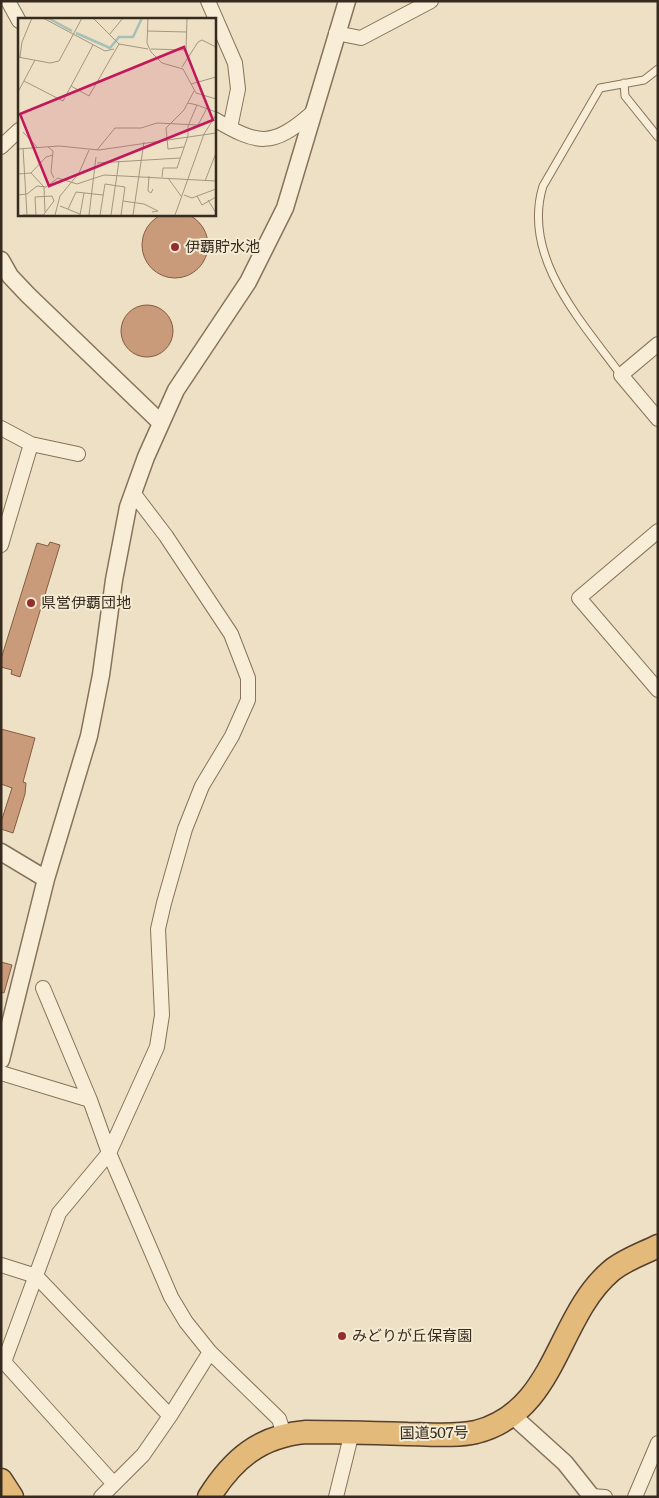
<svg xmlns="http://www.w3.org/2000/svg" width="659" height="1498" font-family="Literata,'Noto Sans JP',serif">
<rect width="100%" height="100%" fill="#ede0c4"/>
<!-- building -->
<path fill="#ca9b7b" stroke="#855c41" d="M142 245a33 33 0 1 1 66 0a33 33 0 1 1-66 0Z
M121 331a26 26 0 1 1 52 0a26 26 0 1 1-52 0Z
M50,542L60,545L20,677L11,674L12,670L1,667V659L37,543L48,546Z
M1,729L35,738L23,782L26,783L25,794L13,833L1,829V822L12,788L1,784Z
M1,962L12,965L4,993L1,992Z"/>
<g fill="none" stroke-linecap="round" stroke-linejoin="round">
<defs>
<path id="service" d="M624,83L625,96L658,137
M621,375C582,322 521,257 543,186L600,88L644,80L658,69"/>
<path id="minor" d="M8,1L19,21
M208,1L235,63L238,89L230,128
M336,33L361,38L431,1
M214,119C258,145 272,148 312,113
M1,147L19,130
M658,344L621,375L658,419
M1,428L31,444L78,454
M658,531L579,598L658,690
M1,545L31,444
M43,988L90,1100
M1,1073L90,1100L109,1153L171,1297L186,1322L210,1352L279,1419L284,1434
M1,1265L36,1276L170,1416L210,1352
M114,1484L4,1362L59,1213L109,1153L157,1047L162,1015L158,929L164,903L185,829L202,786L232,736L248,700V678L231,634L166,536L134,494
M591,1496L605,1497
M101,1497L143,1455L170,1416
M336,1497L352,1432
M635,1497L658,1443"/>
<path id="tertiary" d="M1,260L10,276L28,295L161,423
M1,852L46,879
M1,1060L46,879L89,736L101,675L114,580L128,507L146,457L176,390L248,282L285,208L347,1
M512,1415L565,1463L592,1497"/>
<path id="trunk" d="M1,1480L12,1497
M209,1497C233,1459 260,1436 306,1432C340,1432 374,1433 408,1434C430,1434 454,1437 476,1432C557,1411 556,1318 611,1271C624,1260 642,1254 658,1246"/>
</defs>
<!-- service casing -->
<use href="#service" stroke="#87725b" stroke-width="9"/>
<!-- minor casing -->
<use href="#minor" stroke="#87725b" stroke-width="16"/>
<!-- tertiary casing -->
<use href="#tertiary" stroke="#87725b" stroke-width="19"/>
<!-- trunk casing -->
<use href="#trunk" stroke="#55402f" stroke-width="25"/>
<!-- service -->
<use href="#service" stroke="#f8eed7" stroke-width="7"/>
<!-- minor -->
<use href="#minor" stroke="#f8eed7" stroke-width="14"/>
<!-- tertiary -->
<use href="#tertiary" stroke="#f8eed7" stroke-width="16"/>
<!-- trunk -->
<use href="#trunk" stroke="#e4ba7a" stroke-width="22"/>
</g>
<!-- markers -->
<g fill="#942d2e" stroke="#f4ebd3" stroke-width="2">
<circle cx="175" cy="247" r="5"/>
<circle cx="31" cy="603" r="5"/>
<circle cx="342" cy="1336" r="5"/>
</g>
<g text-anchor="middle" stroke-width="4" stroke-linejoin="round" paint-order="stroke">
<!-- poi labels -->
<g font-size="15" fill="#372a1f" stroke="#f4ebd3" text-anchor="start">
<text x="185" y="252">伊覇貯水池</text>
<text x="41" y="608">県営伊覇団地</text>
<text x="352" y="1341">みどりが丘保育園</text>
</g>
<!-- street labels -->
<g font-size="15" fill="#372a1f" stroke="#f4ebd3">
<text transform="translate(434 1433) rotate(-1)" y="5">国道507号</text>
</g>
</g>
<!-- overview -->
<g transform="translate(18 18)">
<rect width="198" height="198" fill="#ede0c4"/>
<path fill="none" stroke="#a6c0b8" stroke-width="2.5" d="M30,0L54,13M58,15L92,30L101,19H115L124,0"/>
<path fill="none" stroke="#a49782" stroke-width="1" d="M25,0L87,33L96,31M75,0L101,26L130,31M130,0L129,25L133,34L144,45L165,51L178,75L198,81M129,13L169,14M91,17L105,0M133,31L168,32M168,32L169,0M0,39L32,45L41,43L64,0M2,39L4,24L14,0M164,49L180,24L184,22L198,29M6,63L45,83L75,27M173,66L198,59M53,68L71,78L101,26M0,74L17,42M179,87L198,94M5,114L20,130M30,129L35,133L33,154L36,160M166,129L150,131L148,110L166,92L176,73M5,130L9,197M0,131L41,128L81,132L198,115M79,132L97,110H123L139,105L180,107L189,90M79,145L162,140M13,155L26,169L27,194M0,156L13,155L28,139L35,137M131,158L130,173L133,175L135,171M144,159L145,150H159L170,118V108L179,87L170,85M150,160L163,178M187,163L198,135M0,177L9,176L19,168L28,169L40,160L59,166L86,157L198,163M166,177L174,180L198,171M179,178L184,187L198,179M190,182L198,195M105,183L126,186L140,193L134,194M42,188L62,196M50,191L58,174L85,177M5,197H27M18,197L17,179L34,178L36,183L26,196M37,197L42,178L61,155L71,132M62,197L66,175M71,197L78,139M82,197L87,166L107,169L103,197M93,197L101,143M115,197L126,124M157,197L186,116L198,97"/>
<path fill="#c2185b" fill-opacity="0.15" stroke="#c2185b" stroke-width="2.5" d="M166,29L195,102L31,168L2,96Z"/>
<rect width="198" height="198" fill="none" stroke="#372a1f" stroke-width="2.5"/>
</g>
<!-- border -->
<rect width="659" height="1498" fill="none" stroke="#372a1f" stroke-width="5"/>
</svg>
